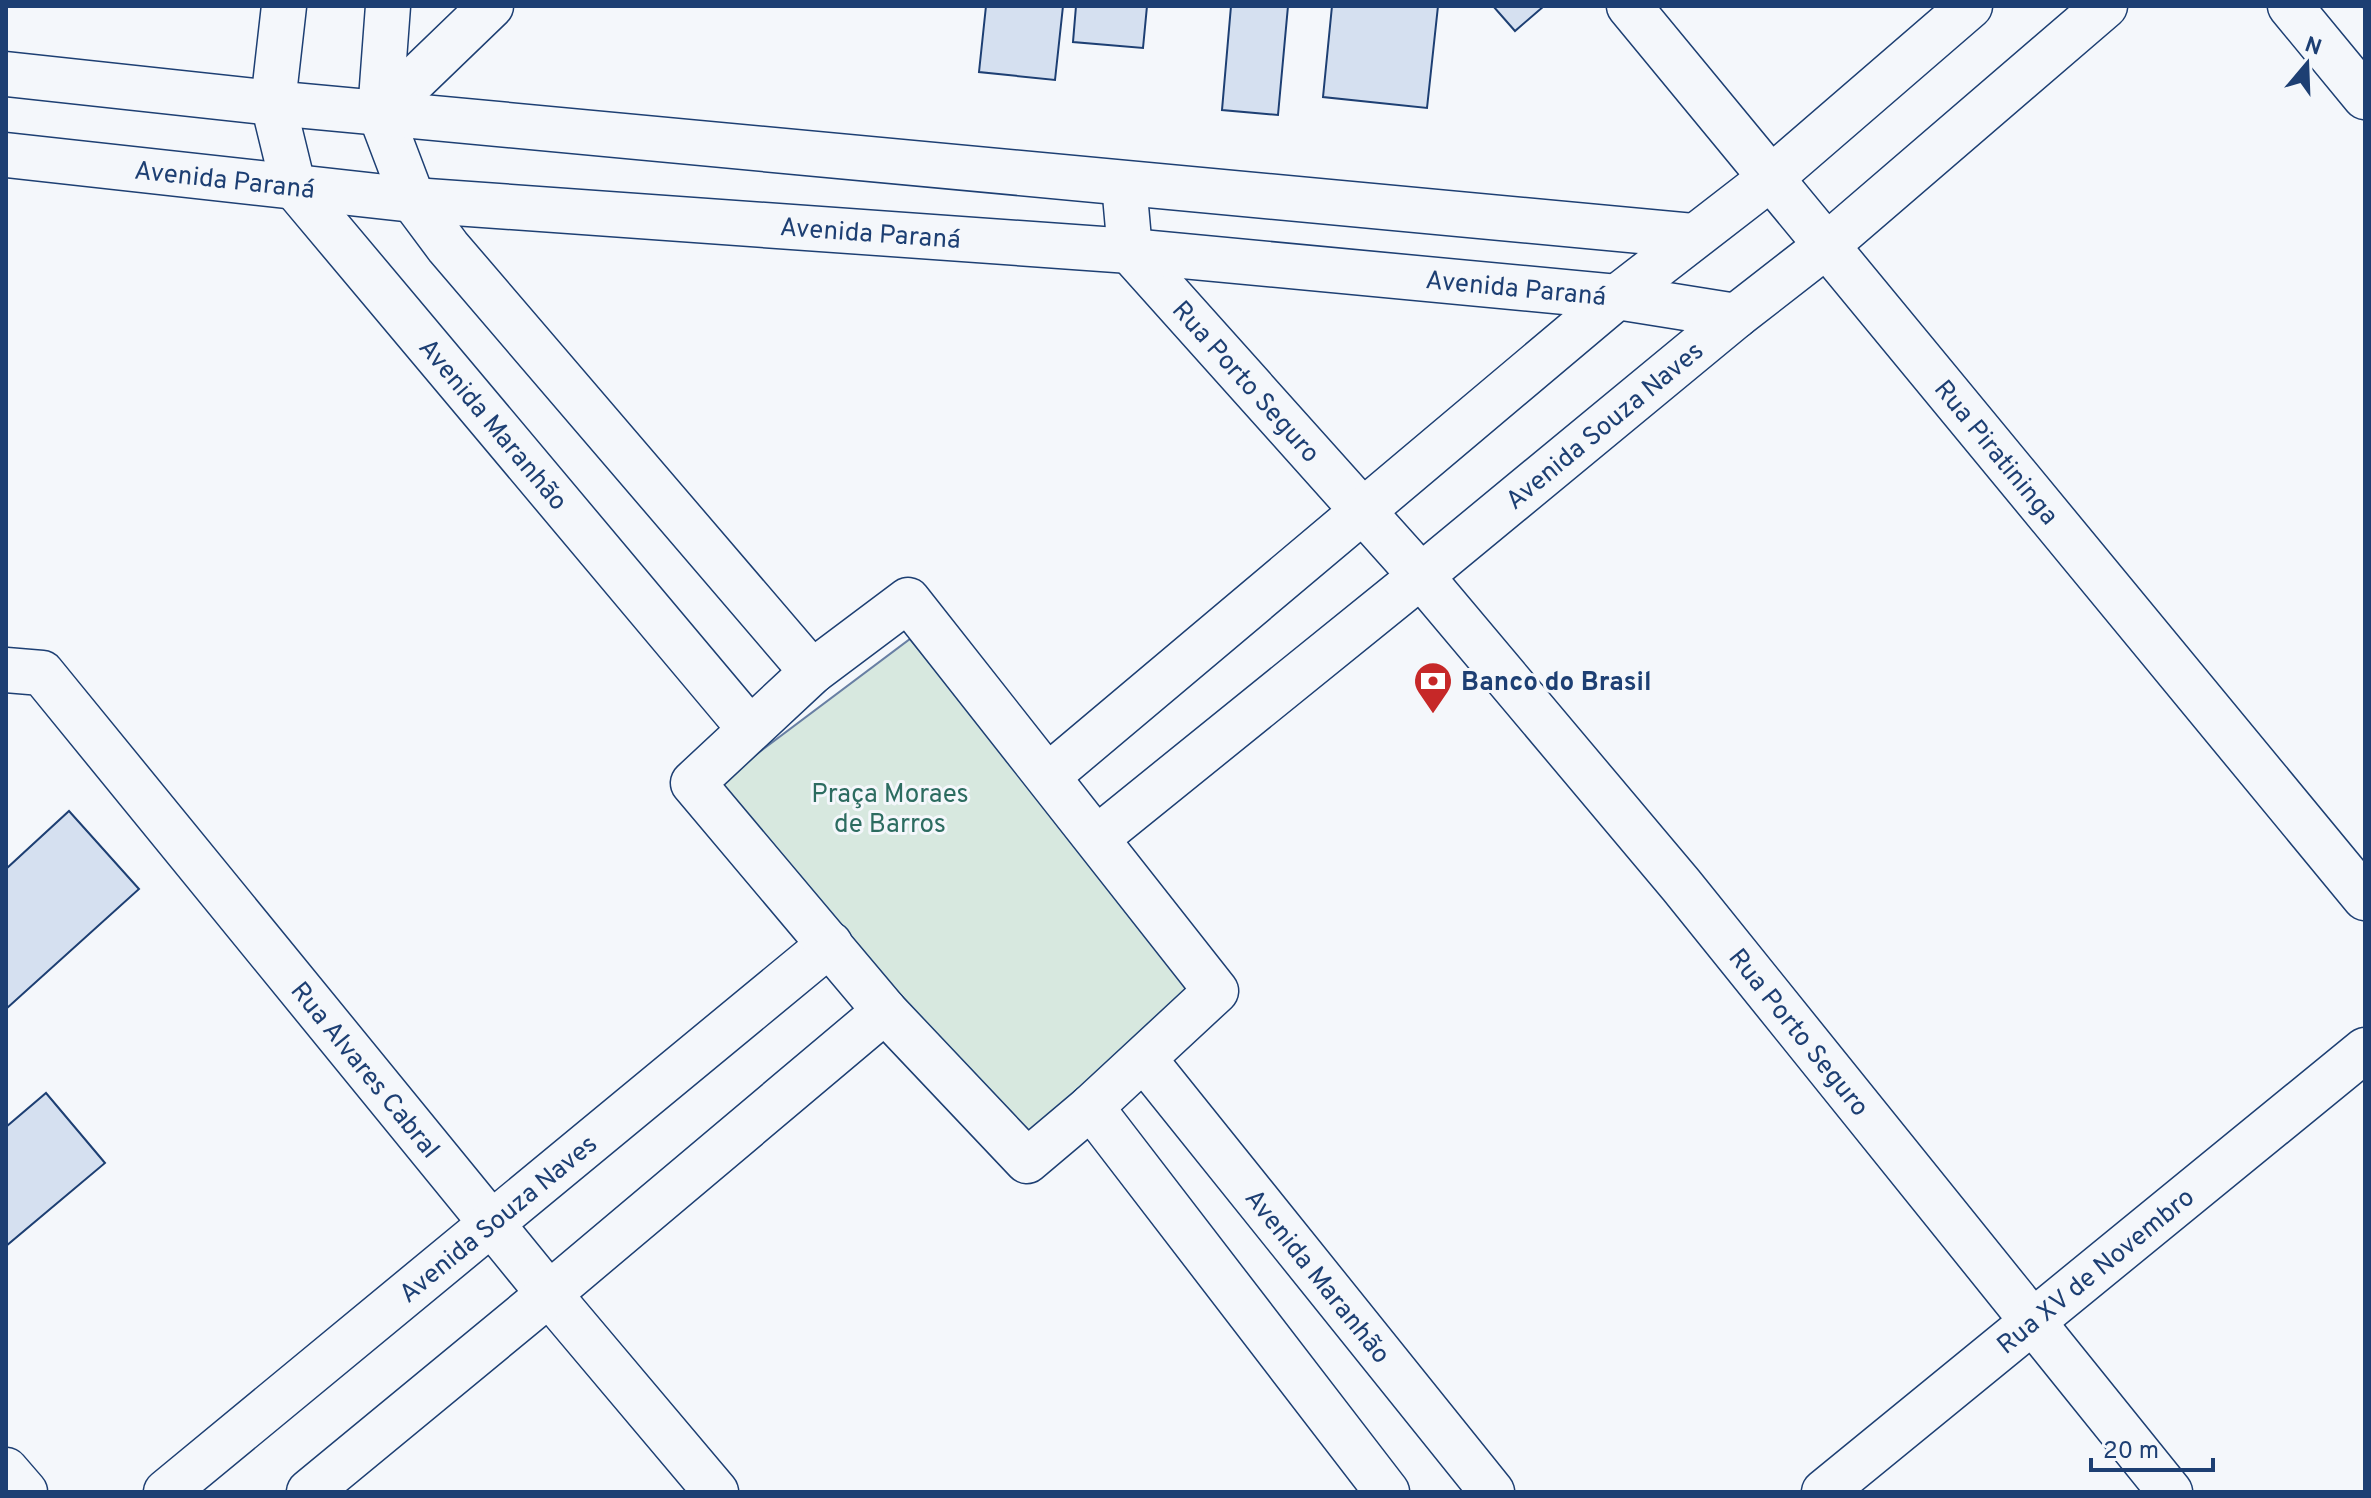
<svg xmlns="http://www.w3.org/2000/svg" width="2371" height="1498" font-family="Overpass,sans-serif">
<rect width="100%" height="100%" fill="#f4f7fb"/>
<!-- green -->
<path fill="#d7e8df" stroke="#687fa3" stroke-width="2" d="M910,639L1195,988L1024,1150L710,789Z"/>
<!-- building -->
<path fill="#d5e0f0" stroke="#1d3f73" stroke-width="2" d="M986,6H1063L1055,80L979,72Z
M1076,6H1147L1143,48L1073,42Z
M1231,6H1288L1278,115L1222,110Z
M1332,6H1438L1427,108L1323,97Z
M1493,6H1544L1515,31Z
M69,811L139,889L6,1009V869Z
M46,1093L105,1163L6,1246V1127Z"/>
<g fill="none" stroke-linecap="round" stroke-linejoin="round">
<defs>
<g id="minor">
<path id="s1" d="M1629,6L2365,898"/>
<path d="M2290,6L2365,97"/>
<path d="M380,113L491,6"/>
<path id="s2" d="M1124,184L1130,251L1421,576L1681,885L2170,1492"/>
<path id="s3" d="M6,670L42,673L549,1294L716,1492"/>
<path d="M6,1470L25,1492"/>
<path id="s4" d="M166,1492L830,944"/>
<path d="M309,1492L549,1294L885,1011"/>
<path id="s5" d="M1824,1492L2365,1050"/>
</g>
<g id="major">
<path id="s6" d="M284,6L273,103L293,185L749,728"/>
<path d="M388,6L380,113L413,200L448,247L812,672"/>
<path d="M6,74L273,103L1693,236"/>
<path id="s7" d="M6,155L413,200L1130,251L1617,297L1736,316"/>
<path d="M908,600L1216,991L1091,1107L1027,1161L885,1011L693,783L812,672Z"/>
<path d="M1048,776L1617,297L1772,177L1970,6"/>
<path id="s8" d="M1097,838L1421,576L1736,316L1826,246L2105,6"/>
<path id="s9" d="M1144,1059L1492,1492"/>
<path d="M1091,1107L1387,1492"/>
</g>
</defs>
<!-- minor casing -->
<use href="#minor" stroke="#1d3f73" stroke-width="47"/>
<!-- major casing -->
<use href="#major" stroke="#1d3f73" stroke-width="47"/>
<!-- minor -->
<use href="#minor" stroke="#f4f7fb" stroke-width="44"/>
<!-- major -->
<use href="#major" stroke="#f4f7fb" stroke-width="44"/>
</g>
<!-- icons -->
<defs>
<symbol id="bank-pin" viewBox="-11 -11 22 30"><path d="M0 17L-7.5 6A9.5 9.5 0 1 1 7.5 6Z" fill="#c62828" stroke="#f4f7fb"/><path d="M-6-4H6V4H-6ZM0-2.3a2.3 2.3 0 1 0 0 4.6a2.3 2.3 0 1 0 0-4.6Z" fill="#fff"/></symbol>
</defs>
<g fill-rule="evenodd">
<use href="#bank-pin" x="1411" y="659" width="44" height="60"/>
</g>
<g text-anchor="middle" stroke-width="6" stroke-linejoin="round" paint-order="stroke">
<!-- street labels -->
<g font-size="26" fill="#1d3f73" stroke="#f4f7fb">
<text dy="9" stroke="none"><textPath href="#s7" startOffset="220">Avenida Paraná</textPath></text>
<text dy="9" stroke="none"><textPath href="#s7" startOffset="868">Avenida Paraná</textPath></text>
<text dy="9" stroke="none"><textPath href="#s7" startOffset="1516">Avenida Paraná</textPath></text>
<text dy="9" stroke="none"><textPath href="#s2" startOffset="242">Rua Porto Seguro</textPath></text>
<text dy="9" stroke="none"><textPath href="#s6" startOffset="494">Avenida Maranhão</textPath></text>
<text dy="9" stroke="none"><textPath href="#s8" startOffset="654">Avenida Souza Naves</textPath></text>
<text dy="9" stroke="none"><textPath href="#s1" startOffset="578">Rua Piratininga</textPath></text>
<text dy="9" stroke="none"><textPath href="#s2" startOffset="1096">Rua Porto Seguro</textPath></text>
<text dy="9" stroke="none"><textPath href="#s3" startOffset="548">Rua Alvares Cabral</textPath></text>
<text dy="9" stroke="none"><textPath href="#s4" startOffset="430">Avenida Souza Naves</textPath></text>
<text dy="9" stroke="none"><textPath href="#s5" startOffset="350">Rua XV de Novembro</textPath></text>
<text dy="9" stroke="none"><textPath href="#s9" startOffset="278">Avenida Maranhão</textPath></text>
</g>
<!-- poi labels -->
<g font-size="26" font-weight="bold" fill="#1d3f73" stroke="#f4f7fb" text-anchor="start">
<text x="1461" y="690">Banco do Brasil</text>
</g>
<!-- park labels -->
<g font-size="26" fill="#2c6c60" stroke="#f4f7fb">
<text x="890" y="802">Praça Moraes<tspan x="890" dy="30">de Barros</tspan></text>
</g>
</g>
<!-- border -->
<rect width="2371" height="1498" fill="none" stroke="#1d3f73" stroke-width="16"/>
<!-- north arrow -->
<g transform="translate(2307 64) rotate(19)" stroke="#f4f7fb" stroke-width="6" paint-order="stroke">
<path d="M0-6L14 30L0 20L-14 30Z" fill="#1d3f73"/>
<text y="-12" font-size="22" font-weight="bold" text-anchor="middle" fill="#1d3f73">N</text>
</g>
<!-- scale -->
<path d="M2091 1458v12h122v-12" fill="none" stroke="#1d3f73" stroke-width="4"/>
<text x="2103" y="1458" font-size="24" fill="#1d3f73" stroke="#f4f7fb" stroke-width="6" paint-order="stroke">20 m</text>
</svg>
